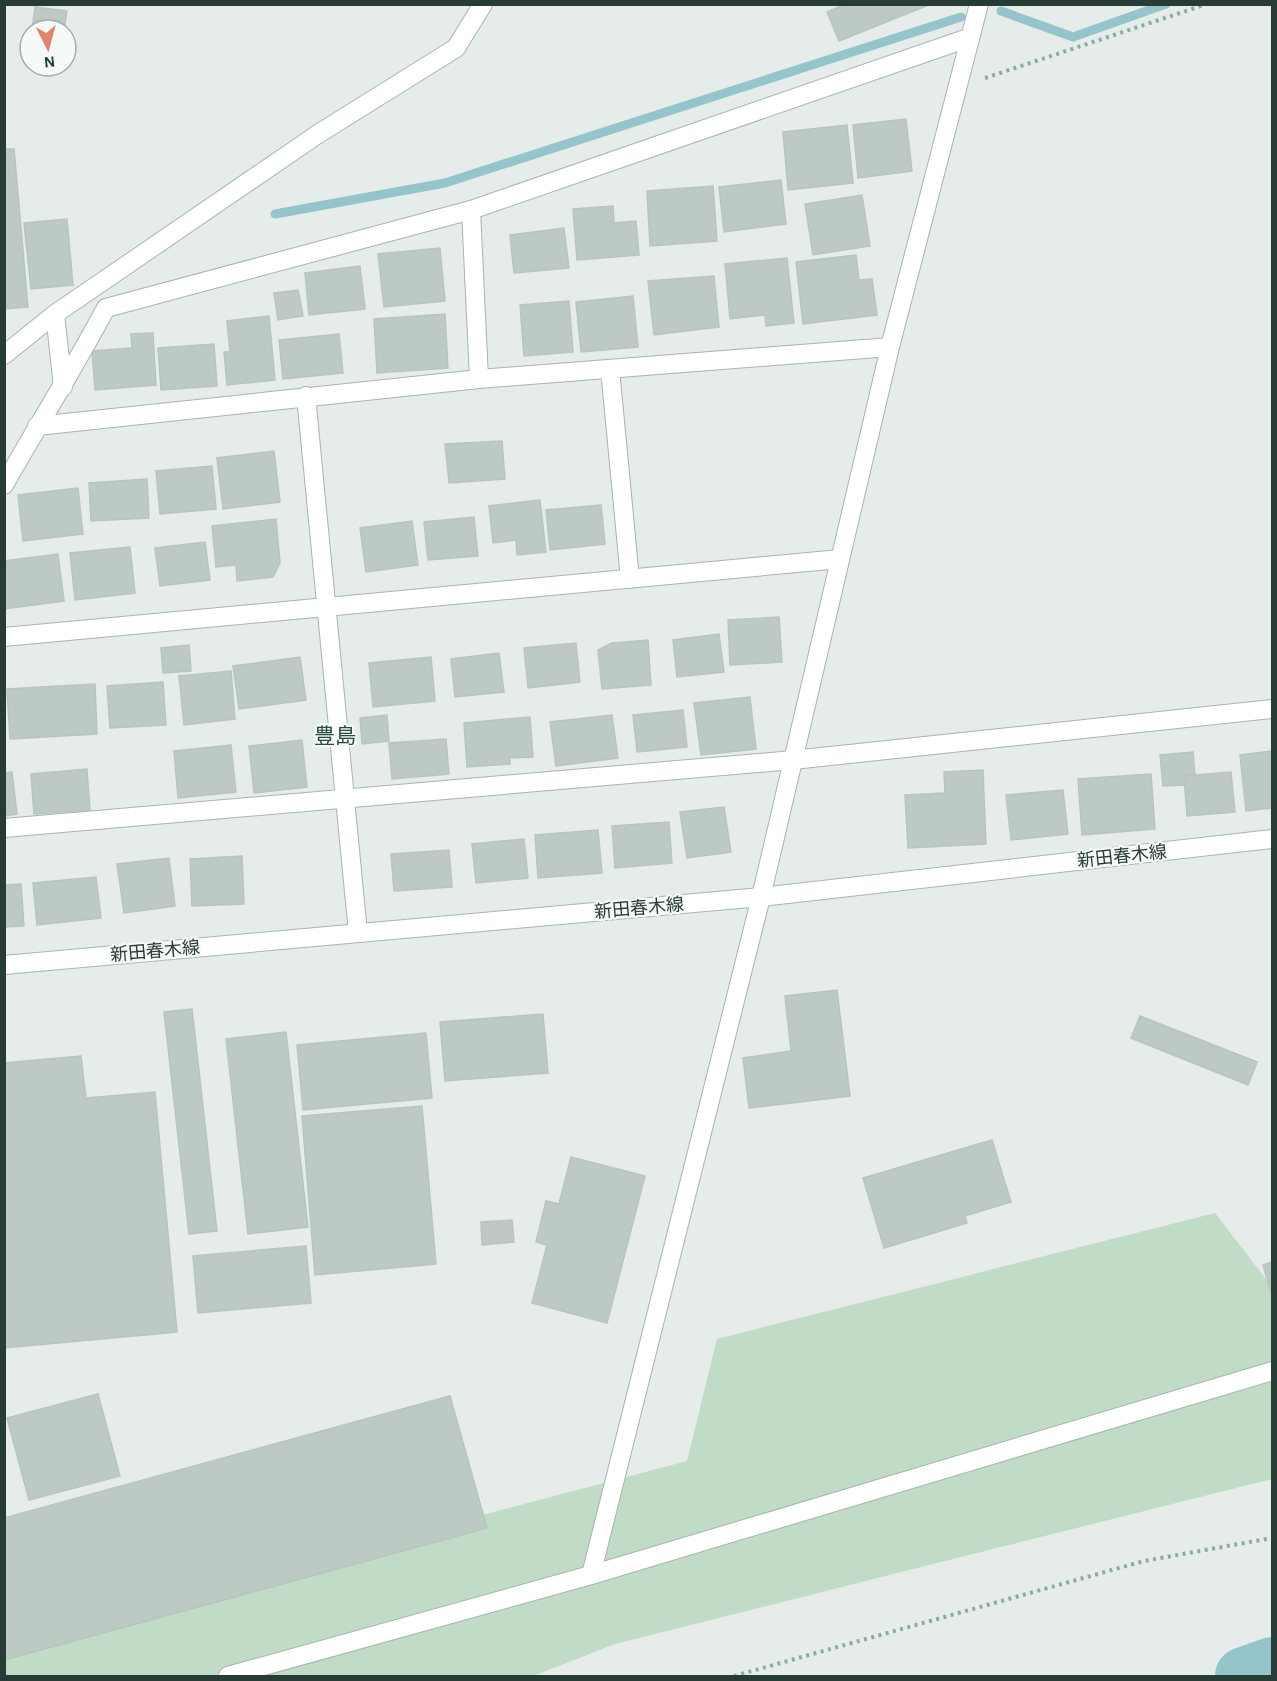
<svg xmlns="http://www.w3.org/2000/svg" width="1277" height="1681" font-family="'Alegreya Sans','Noto Sans JP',sans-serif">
<rect width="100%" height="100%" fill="#e5ece9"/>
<!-- green -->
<path fill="#c0dbc6" d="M1215,1213L1272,1287V1479L615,1644L533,1676H5V1641L687,1461L717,1339Z"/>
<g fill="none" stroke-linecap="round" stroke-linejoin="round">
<!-- stream -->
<path stroke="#93c5cb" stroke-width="9" d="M1001,11L1073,37L1166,4
M275,214L445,183L961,17"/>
<!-- river -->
<path stroke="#93c5cb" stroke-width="58" d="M1244,1676L1272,1666"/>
</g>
<!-- building -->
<path fill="#bdcac4" stroke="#b8c5bf" stroke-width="1.5" d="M846,4H931L839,41L827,12Z
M35,7L67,11L64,30H32Z
M906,119L912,171L858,178L853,125Z
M847,125L853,183L788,190L783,132Z
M4,149H14L28,307L4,309Z
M781,180L786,224L724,232L719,187Z
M713,186L717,241L650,246L647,191Z
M862,195L870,246L813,255L805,204Z
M613,206L614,223L636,221L639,255L577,260L573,209Z
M67,219L73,285L31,289L24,223Z
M564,228L569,268L514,273L510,235Z
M440,248L445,301L384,307L378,254Z
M856,255L859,280L872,279L877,315L803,324L796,262Z
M787,258L794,323L766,326L765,315L730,319L725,264Z
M360,266L365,309L309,315L305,273Z
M714,276L719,327L654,335L648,281Z
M298,290L303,316L278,320L274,293Z
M633,296L638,347L581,352L576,302Z
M569,301L573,352L524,356L520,305Z
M445,314L448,368L377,373L374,319Z
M269,316L275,380L227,385L224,352H230L227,321Z
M153,333L156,385L95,390L92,351L132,348L131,334Z
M339,334L343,373L283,379L279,340Z
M214,344L217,386L161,390L158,348Z
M502,441L505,479L449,483L445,444Z
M274,451L280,502L223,509L217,458Z
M212,466L216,509L160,514L156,471Z
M147,479L149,518L91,521L89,483Z
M78,488L83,534L23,541L18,495Z
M540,500L546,552L517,555L516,540L493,543L489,506Z
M601,505L605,544L550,550L546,510Z
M474,517L478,556L428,560L424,522Z
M276,519L280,563L273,577L237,581L236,565L216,567L212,526Z
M412,521L418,565L366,572L360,528Z
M205,542L210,580L160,586L155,548Z
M130,547L135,593L75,600L70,553Z
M58,554L64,601L4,609V561Z
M779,617L782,662L730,665L728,620Z
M719,634L724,672L677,677L673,640Z
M648,640L651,685L602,689L598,650L612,643Z
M576,643L580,682L528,688L524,648Z
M189,645L191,671L163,673L161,648Z
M499,653L504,692L455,697L451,659Z
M300,657L306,700L239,709L233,666Z
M431,657L435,701L373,707L369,663Z
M231,671L235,719L184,725L179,676Z
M163,682L166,725L110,728L107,686Z
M95,684L97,734L10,739L7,689Z
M750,697L756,749L701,755L694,703Z
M683,710L687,747L637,752L633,715Z
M387,715L389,741L362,744L360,718Z
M612,715L618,758L556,766L550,722Z
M530,717L533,757L510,758V764L467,767L464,723Z
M446,739L449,774L392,779L389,743Z
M302,740L307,787L254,793L249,746Z
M231,745L236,792L178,798L174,751Z
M1272,751V808L1246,811L1240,755Z
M1193,752L1195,776H1184L1185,785L1163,786L1160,755Z
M87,769L90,810L34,814L31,774Z
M983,770L986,844L908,848L905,795L945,793L944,772Z
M12,772L17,814L4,816V773Z
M1231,772L1235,812L1187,816L1184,776Z
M1151,774L1155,829L1082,835L1078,779Z
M1063,790L1068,834L1011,840L1006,795Z
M724,807L731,852L687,858L680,812Z
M669,822L672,863L615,868L612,826Z
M598,830L602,873L538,878L535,835Z
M524,839L528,878L476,883L472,844Z
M449,850L452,887L394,891L391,854Z
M242,856L244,904L192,906L190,859Z
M169,858L175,906L124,913L117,864Z
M96,877L101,918L37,925L33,883Z
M21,884L24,926L4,927V885Z
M837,990L850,1096L749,1108L743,1058L791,1051L785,996Z
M192,1009L217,1231L189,1234L164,1012Z
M543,1014L548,1073L445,1081L440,1022Z
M1140,1016L1257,1062L1248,1085L1131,1038Z
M286,1032L308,1227L248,1234L226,1039Z
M426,1033L432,1098L303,1110L297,1045Z
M81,1056L86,1098L155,1092L177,1332L4,1348V1063Z
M422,1106L436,1264L315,1275L302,1116Z
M992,1140L1011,1202L965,1216L967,1223L884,1248L863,1178Z
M571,1157L645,1176L607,1323L532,1303L547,1245L536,1242L546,1201L559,1204Z
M512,1220L514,1242L482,1245L481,1222Z
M306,1246L311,1303L198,1313L193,1256Z
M1272,1262V1296L1263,1265Z
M98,1394L120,1476L29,1500L7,1418Z
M450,1396L487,1528L4,1660V1518Z"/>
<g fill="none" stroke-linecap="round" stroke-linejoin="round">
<defs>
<path id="street" d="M471,210L479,379
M4,355L55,314
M610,369L630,579
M63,387L55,314L318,134L456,48L483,4
M306,396L358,933
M37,426L479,379L890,347
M4,485C38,425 74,368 106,308L471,210L968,38
M4,637L840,559
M4,828L793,760L1272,709
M591,1575L761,897L890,347L979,4"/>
<path id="secondary" d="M4,965L761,897L1272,839
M228,1676L591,1575L1272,1371"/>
</defs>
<!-- street casing -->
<use href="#street" stroke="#a8b4af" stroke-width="20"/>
<!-- secondary casing -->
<use href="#secondary" stroke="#a4b7b0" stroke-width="20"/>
<!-- path -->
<path stroke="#89aca0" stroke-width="4" stroke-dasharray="3 4.5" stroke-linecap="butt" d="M985,78L1207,4
M734,1676L1144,1561L1272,1538"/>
<!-- street -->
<use href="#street" stroke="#fff" stroke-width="18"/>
<!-- secondary -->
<use href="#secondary" stroke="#fff" stroke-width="18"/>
</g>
<g text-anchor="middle" stroke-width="4.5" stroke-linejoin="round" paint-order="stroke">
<!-- street labels -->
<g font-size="18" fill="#263c35" stroke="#f5f9f7">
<text transform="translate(1122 856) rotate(-6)" y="6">新田春木線</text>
<text transform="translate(639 908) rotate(-5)" y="6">新田春木線</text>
<text transform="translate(155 951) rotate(-5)" y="6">新田春木線</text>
</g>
<!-- quarter labels -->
<g font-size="21" fill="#244c41" stroke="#f5f9f7">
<text x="335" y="743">豊島</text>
</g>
</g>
<!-- border -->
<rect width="1277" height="1681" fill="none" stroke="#263c35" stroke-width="12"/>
<!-- north arrow -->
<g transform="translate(48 48) rotate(174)"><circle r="28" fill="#f5f9f7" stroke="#a2ada9" stroke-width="1.5"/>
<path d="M0-4.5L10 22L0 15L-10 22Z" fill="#e2846d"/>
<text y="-9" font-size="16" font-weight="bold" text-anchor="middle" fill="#263c35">N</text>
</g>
</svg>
